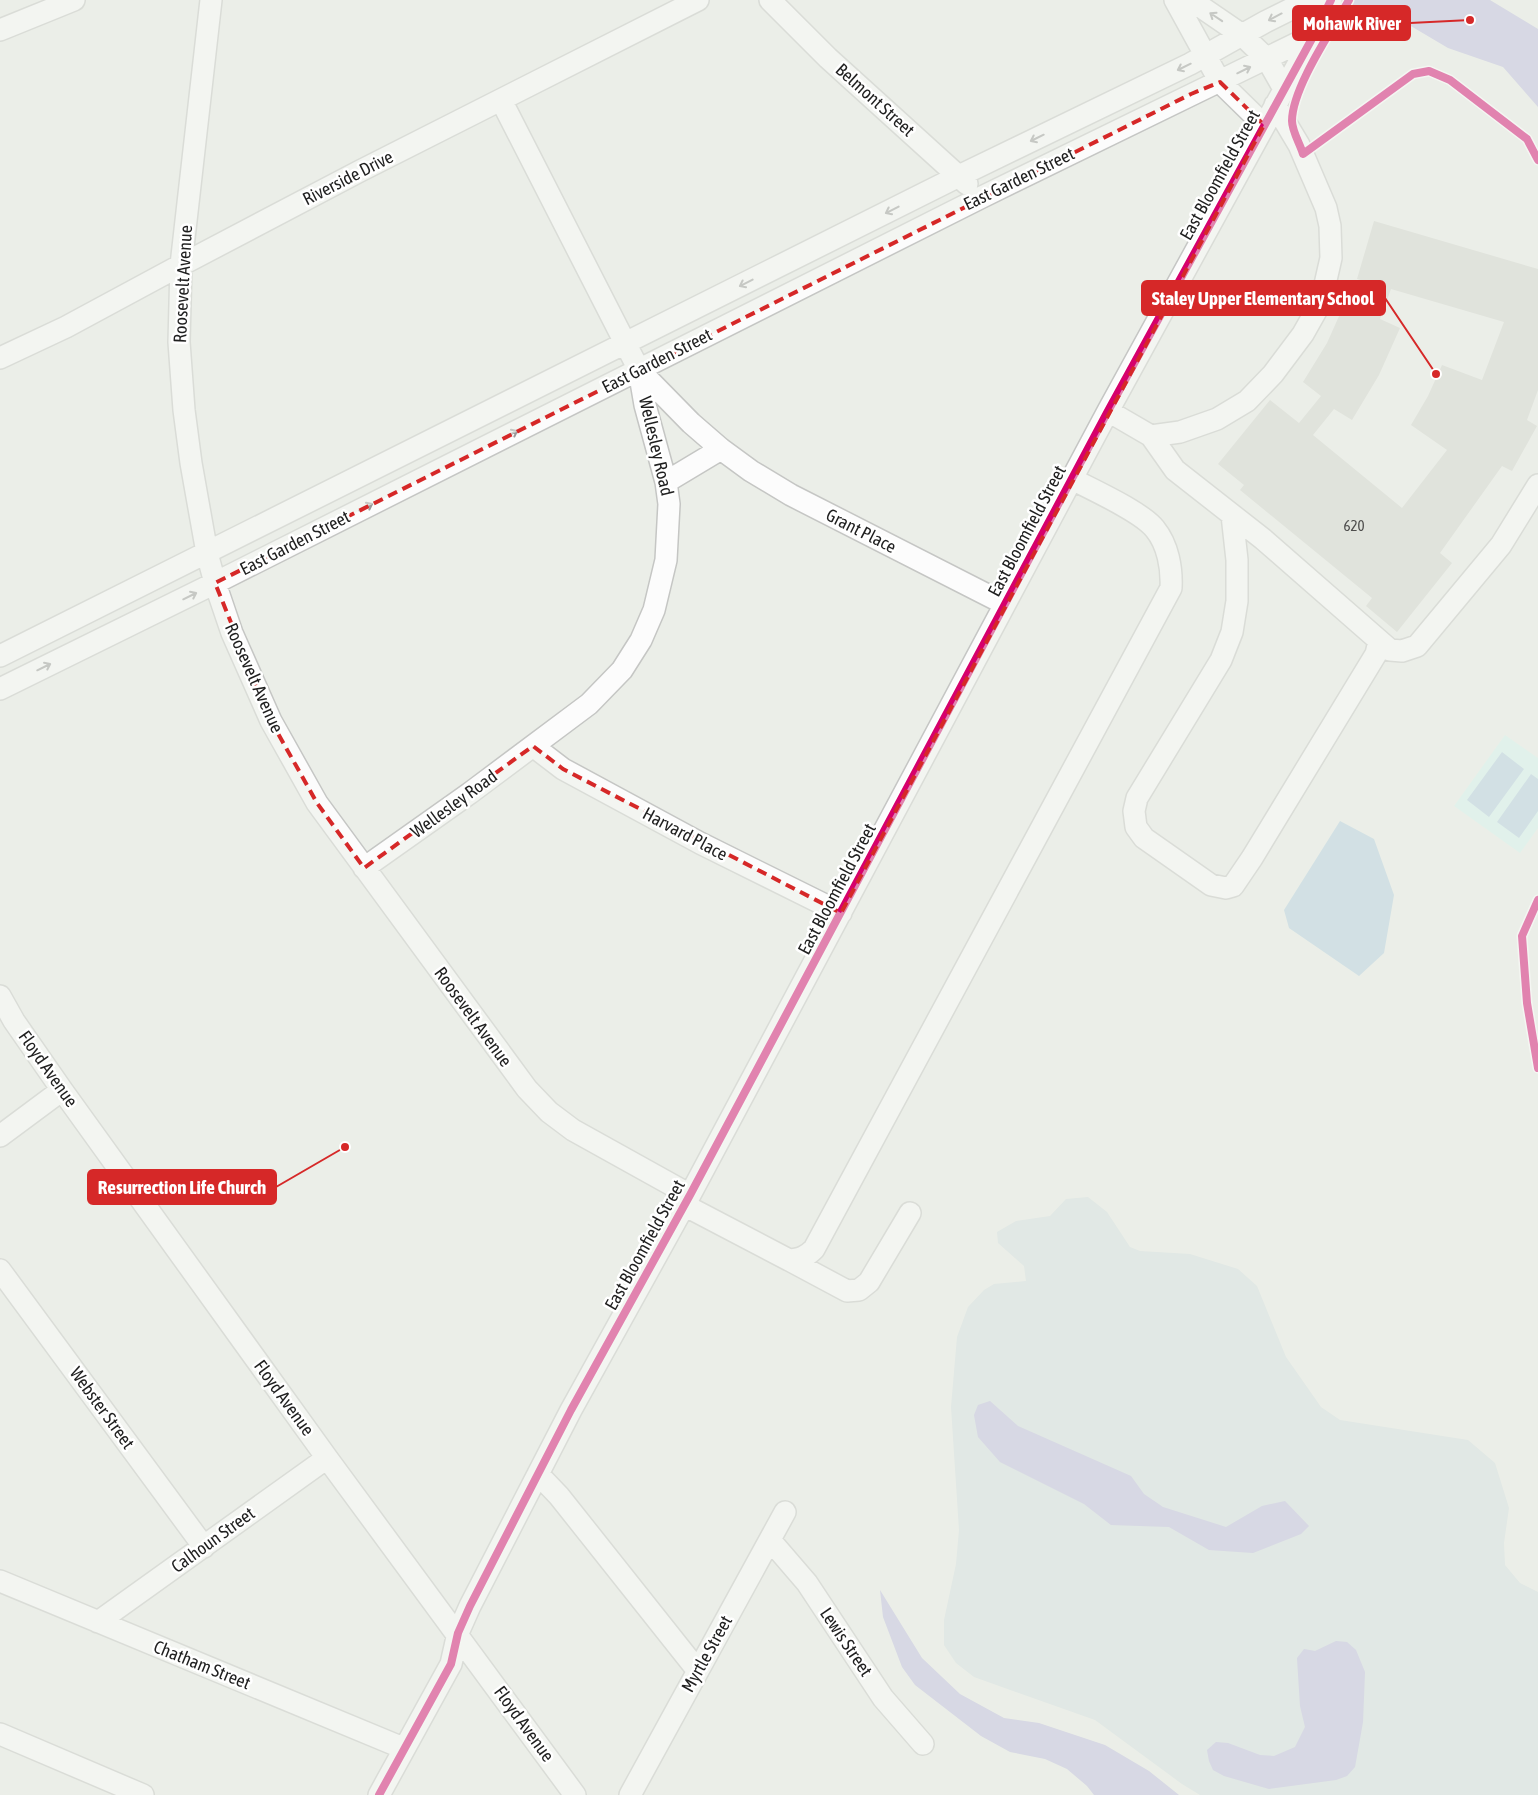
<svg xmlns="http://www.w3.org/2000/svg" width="1538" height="1795" font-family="'Asap Condensed',sans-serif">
<rect width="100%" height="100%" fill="#ebeee8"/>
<!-- wetland -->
<path fill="#d5dfe2" d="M1088,1197L1107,1212L1130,1247L1140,1251L1190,1254L1238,1269L1257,1286L1286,1357L1321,1407L1340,1420L1468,1440L1495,1463L1509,1508L1504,1543L1505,1565L1520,1583L1538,1592V1795H1200L1182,1784L1095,1720L974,1677L956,1663L944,1645V1620L956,1564L959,1530L951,1407L957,1337L968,1307L984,1290L994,1284L1026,1281L1024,1266L998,1243L997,1232L1016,1221L1050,1216L1066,1199Z"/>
<!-- park -->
<path fill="#d6f4ef" d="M1505,735L1538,758V828L1520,853L1454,806Z"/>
<!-- pitch -->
<path fill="#b3cfe1" d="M1502,752L1524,769L1489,817L1467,800Z
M1531,774L1538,779V811L1519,838L1497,822Z
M1340,821L1374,839L1394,895L1384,953L1359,976L1289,928L1284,910Z"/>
<!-- water -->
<path fill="#bebce0" d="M1334,0H1490L1538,29V107L1503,67L1448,48L1399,19Z
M990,1401L1018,1426L1131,1476L1144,1494L1163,1507L1226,1527L1262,1506L1285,1501L1309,1526L1301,1534L1253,1553L1209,1550L1169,1527L1111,1525L1084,1504L1000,1462L978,1437L974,1415L978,1405Z
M880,1590L922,1658L960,1694L1004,1718L1039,1723L1105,1745L1149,1771L1179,1795H1094L1087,1786L1067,1769L1045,1759L1010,1752L981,1736L915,1685L902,1667L883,1617Z
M1336,1641L1347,1642L1356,1650L1365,1672L1363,1722L1355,1767L1347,1776L1336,1780L1269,1789L1224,1776L1213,1770L1209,1761L1207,1750L1216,1742L1228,1743L1260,1755L1274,1756L1295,1747L1305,1727L1300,1706L1297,1658L1304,1649L1315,1651Z"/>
<!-- building -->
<path fill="#d3d4cf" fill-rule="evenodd" d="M1374,221L1538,269V390L1527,420L1537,426L1512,471L1502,466L1440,553L1452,563L1397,632L1366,606L1372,598L1240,490L1244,485L1218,464L1270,400L1299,423L1321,396L1303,382L1327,343L1344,305L1365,312L1375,284L1357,279ZM1391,289L1504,322L1482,380L1442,365L1428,396L1411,425L1447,450L1402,508L1313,435L1334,409L1352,420L1379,375L1400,328L1380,319Z"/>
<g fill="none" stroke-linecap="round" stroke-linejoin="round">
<defs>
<path id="minor" d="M211,0L181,265L179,342L184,410L191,463L207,553L215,583L232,633L271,721L317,803L527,1089L549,1112L573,1130L690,1195
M770,0L828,58L967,184
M1175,0L1220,82L1264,125
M1191,0L1242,35L1267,59L1284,89
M0,30L74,0
M0,358L66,327L181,265L360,171L698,0
M639,370L691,423L721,449L751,471L791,495L1005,604
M1108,411L1151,436L1175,470L1263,539L1390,650L1402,651L1417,646L1501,545L1538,485
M1151,436L1180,432L1217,419L1247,401L1273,374L1303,334L1321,302L1331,258L1330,226L1326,208L1299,145L1275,105
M666,482L721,449
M1232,515L1237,560V601L1232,632L1221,660L1137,798L1134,811L1136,827L1144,838L1211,885L1226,888L1233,886L1252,858L1376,654L1379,641
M0,656L959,176L1190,64L1265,22L1309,0
M0,689L215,583L982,197L1314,35
M533,746L563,769L700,843L841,913
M364,868L470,793L589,704L622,670L641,640L654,610L666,560L669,504L666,482L645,405L639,370L501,100
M0,996L14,1021L62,1090L327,1458L575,1795
M0,1136L62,1090
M684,1205L789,1260C800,1259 806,1257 814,1249L1171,588C1172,568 1168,545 1155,529C1142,512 1093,490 1072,479
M789,1260L847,1291L859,1290L869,1282L910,1213
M0,1270L204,1547
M538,1474L559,1496L698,1671
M770,1540L807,1583L883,1698L923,1744
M0,1581L403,1748
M98,1622L327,1458
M0,1734L143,1795
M379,1795L451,1664L458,1633L470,1606L571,1410L690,1195L1108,411L1314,35L1331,0
M630,1795L785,1512"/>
</defs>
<!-- minor casing -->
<use href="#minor" stroke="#c5c6c4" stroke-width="24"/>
<!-- minor -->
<use href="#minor" stroke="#fcfcfc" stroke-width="21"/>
<defs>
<path id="cycleway" d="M1349,0C1332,30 1292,88 1292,121C1292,131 1300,144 1303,154L1413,74L1429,71L1450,80L1527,139L1538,160
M1538,900L1522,936L1527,1003L1538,1068
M379,1795L451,1664L458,1633L470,1606L571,1410L690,1195L1108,411L1314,35L1331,0"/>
</defs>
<!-- cycleway casing -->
<use href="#cycleway" stroke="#fff" stroke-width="11"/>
<!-- cycleway -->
<use href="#cycleway" stroke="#d6006c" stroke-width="8"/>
</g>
<!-- one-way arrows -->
<defs><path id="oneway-shaft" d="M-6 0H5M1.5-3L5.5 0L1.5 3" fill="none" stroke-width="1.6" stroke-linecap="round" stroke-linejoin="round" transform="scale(1.25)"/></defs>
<g stroke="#999">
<use href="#oneway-shaft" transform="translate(1216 17) rotate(-146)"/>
<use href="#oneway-shaft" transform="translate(1275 17) rotate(152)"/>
<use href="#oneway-shaft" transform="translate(1184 67) rotate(154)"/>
<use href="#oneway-shaft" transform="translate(1244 70) rotate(-26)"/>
<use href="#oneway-shaft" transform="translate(1037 138) rotate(154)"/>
<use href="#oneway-shaft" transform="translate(892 210) rotate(153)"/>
<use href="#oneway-shaft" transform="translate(746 283) rotate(153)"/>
<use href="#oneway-shaft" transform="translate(511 434) rotate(-27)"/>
<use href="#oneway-shaft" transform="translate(366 507) rotate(-27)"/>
<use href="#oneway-shaft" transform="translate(190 596) rotate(-26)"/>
<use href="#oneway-shaft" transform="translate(44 667) rotate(-26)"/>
</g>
<!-- marked area -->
<path d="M0 0H1538V1795H0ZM1220,82L1264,125L841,913L563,769L533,746L364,868L317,803L271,721L215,583L1191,94Z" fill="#ebeee8" fill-opacity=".55" fill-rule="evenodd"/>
<path fill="none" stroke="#d62828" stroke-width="4" stroke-dasharray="10 6" stroke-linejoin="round" d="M1220,82L1264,125L841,913L563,769L533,746L364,868L317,803L271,721L215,583L1191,94Z"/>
<g text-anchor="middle" stroke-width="5" stroke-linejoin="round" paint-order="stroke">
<!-- number labels -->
<g font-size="15" fill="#4e4e4d">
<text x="1354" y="531">620</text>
</g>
<!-- street labels -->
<g font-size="18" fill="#1f1f1f" stroke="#fff">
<text transform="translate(875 100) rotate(42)" y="6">Belmont Street</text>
<text transform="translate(1220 175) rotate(-61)" y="6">East Bloomfield Street</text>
<text transform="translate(348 178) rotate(-27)" y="6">Riverside Drive</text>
<text transform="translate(1019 179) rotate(-26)" y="6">East Garden Street</text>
<text transform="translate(183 284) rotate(-87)" y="6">Roosevelt Avenue</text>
<text transform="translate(657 361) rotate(-27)" y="6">East Garden Street</text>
<text transform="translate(656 446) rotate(77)" y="6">Wellesley Road</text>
<text transform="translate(861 531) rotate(27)" y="6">Grant Place</text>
<text transform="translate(1027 531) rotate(-62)" y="6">East Bloomfield Street</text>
<text transform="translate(295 543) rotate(-27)" y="6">East Garden Street</text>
<text transform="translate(254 678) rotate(66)" y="6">Roosevelt Avenue</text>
<text transform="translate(454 804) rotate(-36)" y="6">Wellesley Road</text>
<text transform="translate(685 834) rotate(28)" y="6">Harvard Place</text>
<text transform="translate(837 889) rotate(-62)" y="6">East Bloomfield Street</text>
<text transform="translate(473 1017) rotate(54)" y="6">Roosevelt Avenue</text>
<text transform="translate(48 1069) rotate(55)" y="6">Floyd Avenue</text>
<text transform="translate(645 1245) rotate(-61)" y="6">East Bloomfield Street</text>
<text transform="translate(284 1398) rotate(54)" y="6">Floyd Avenue</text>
<text transform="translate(102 1408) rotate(54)" y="6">Webster Street</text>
<text transform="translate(213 1540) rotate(-36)" y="6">Calhoun Street</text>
<text transform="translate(846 1642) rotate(56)" y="6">Lewis Street</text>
<text transform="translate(707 1654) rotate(-61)" y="6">Myrtle Street</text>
<text transform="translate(202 1665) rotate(22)" y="6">Chatham Street</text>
<text transform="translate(524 1724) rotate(54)" y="6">Floyd Avenue</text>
</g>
</g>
<!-- callouts -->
<path fill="none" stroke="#d62828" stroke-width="2" d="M1470 20L1410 23M1436 374L1385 298M345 1147L276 1187"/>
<g fill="#d62828" stroke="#fff" stroke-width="2">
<circle cx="1470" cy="20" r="5"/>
<circle cx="1436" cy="374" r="5"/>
<circle cx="345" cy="1147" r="5"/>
</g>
<g fill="#d62828" stroke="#d62828" stroke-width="2">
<rect x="1293" y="6" width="117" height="34" rx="5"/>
<rect x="1142" y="281" width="243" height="34" rx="5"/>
<rect x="88" y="1170" width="188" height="34" rx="5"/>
</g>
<g font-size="19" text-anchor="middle" font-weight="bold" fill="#fff">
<text x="1352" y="30">Mohawk River</text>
<text x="1263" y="305">Staley Upper Elementary School</text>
<text x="182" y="1194">Resurrection Life Church</text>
</g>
</svg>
